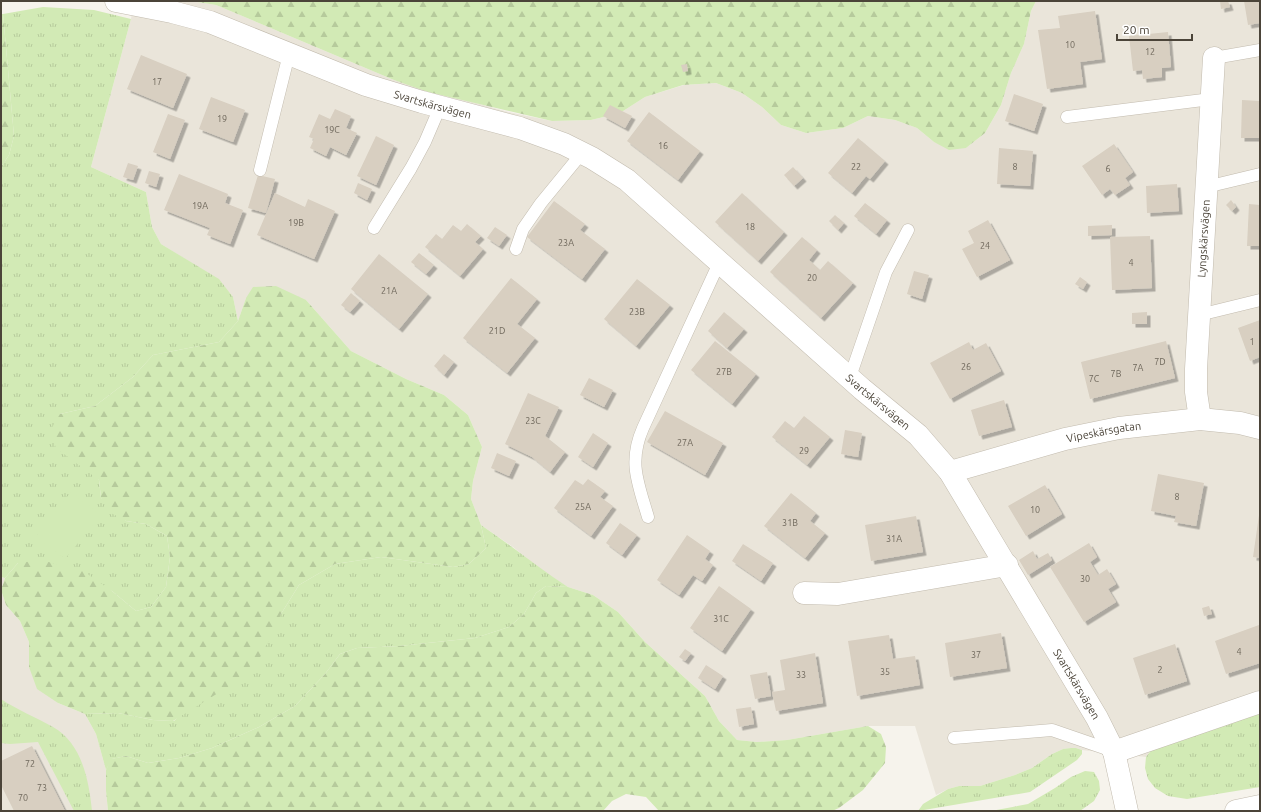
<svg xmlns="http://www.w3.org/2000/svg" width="1261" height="812" font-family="Ubuntu,sans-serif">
<defs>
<pattern id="grass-tufts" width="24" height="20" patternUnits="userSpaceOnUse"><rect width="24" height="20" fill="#d2eab5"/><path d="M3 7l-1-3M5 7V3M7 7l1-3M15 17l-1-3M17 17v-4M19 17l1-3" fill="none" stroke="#b6ca9c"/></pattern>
<pattern id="forest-firs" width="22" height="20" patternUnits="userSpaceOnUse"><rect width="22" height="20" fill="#d2eab5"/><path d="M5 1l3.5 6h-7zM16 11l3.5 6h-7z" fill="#b6ca9c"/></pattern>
<filter id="shadow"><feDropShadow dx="3.5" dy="3.5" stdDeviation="0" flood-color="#0004"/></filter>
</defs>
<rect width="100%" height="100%" fill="#f6f3ec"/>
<!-- residential -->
<path fill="#eae5da" d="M134,1H191L216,5L394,80L508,112L552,121L591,120L620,113L645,97L684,85L716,83L742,93L762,107L781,125L806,133L843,128L868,116L895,120L917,128L934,142L966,148L985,133L1001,105L1011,73L1024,44L1031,11L1036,1H1260V710L1155,745L1146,757L1082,750L1076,748L1063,749L1052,754L1032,768L1015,775L980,786H959L948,789L936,795L915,726H868L787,740L757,742L737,740L719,721L705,696L645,642L618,612L593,595L568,587L541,570L513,547L481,525L471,499L473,481L482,447L468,415L444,395L406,379L351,351L306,300L246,298L238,321L233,297L219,280L161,244L152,227L146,192L91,167L131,19Z
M1,577L5,578L1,590L6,605L20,621L29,642V667L58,703L85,714L96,734L106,770V791L108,811H1Z"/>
<!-- grass -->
<path fill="url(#grass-tufts)" d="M43,7L94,10L131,19L91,167L146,192L152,227L161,244L219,279L233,297L238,321L219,342L153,355L133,377L95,406L60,414L99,480L101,498L126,521L146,524L167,536L170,557L166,587L151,607L136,611L112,591L18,563L5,578L1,577V167L9,155L14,136L3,14Z
M481,525C511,545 538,568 568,587L546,586L536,593L524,614L509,627L475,638L399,646L357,648L340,654L325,674L295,706L259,727L212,748L179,758L148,763L126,756L112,759L106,770L96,734L85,714L118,713L153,720L174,721L281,614L299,585L335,564L381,557L453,567L469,564L486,548Z
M1,699C17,710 36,717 53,727C82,743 89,781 92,811H74L38,742L10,744L1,743Z
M1260,710V787L1187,799L1168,796L1155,788L1148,779L1145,768L1146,757L1155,745Z
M1071,748H1076L1082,750V754L1077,760L1030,792L918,811L923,804L948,789L959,786H980L1015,775L1032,768L1052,754L1063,749Z
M1085,771L1094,772L1099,781L1100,790L1094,801L1080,811H991L1028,804L1055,788L1071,777Z"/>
<!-- forest -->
<path fill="url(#forest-firs)" d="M191,1H1036L1031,11L1024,44L1011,73L1001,105L985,133L966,148L949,150L934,142L917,128L895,120L868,116L843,128L806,133L781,125L762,107L742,93L716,83L683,85L645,97L620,113L591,120L552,121L428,92L394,80L216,5Z
M1,14H3L14,136L9,155L1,167Z
M276,286L306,300L351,351L406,379L444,395L468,415L482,447L473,481L471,499L481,525L486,548L469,564L453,567L381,557L335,564L299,585L281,614L262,655L231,685L173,721L153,720L118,713L85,714L58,703L37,689L29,667V642L20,621L6,605L1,590L5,578L18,563L41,560L83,571L112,591L136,611L151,607L166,587L170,557L167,536L146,524L126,521L109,512L101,498L99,480L56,448L50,431L60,414L95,406L133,377L153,355L219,342L238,321L246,298L253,287Z
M546,586L568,587L593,595L618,612L645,642L705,696L719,721L737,740L757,742L787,740L868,726L881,734L886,747L885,763L863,790L839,808L832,811H659L646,797L626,794L612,801L603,811H108L106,791V770L111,759L126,756L148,763L179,758L212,748L259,727L295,706L325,674L340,654L357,648L399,646L475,638L509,627L524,614L536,593Z"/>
<!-- park -->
<path fill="#d2eab5" d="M71,492L101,515L65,559L36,536Z"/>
<!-- building -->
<path fill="#d8cfc1" filter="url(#shadow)" d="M1220,1H1228L1230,7L1221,9Z
M1244,1H1260V23L1248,25Z
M1095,11L1102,59L1080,62L1083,84L1047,89L1038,30L1060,28L1058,16Z
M1168,32L1171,67L1162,68V77L1143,79L1142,70L1133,71L1129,36Z
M141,55L187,74L173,108L127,89Z
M687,64L688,71L683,72L681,65Z
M1014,94L1043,104L1034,131L1005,121Z
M211,97L245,110L233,142L199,129Z
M1242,100L1260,101V138H1241Z
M610,105L632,116L625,128L603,116Z
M335,109L351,116L346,128L357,133L346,155L330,147L326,156L310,148L314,139L309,137L319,114L330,119Z
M649,112L700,151L678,180L627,141Z
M168,114L185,120L170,159L153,152Z
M376,136L394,145L376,185L357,176Z
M858,138L885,161L870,179L866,176L852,193L828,173Z
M1114,144L1133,172L1125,178L1130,185L1115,195L1110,189L1102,195L1082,166Z
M999,148L1033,151L1030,186L997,184Z
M128,163L138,166L133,180L123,177Z
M793,167L803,178L794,186L784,175Z
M149,171L160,174L156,187L145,183Z
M179,174L228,194L225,203L243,210L230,244L207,235L210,228L164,210Z
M258,175L275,179L266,213L248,208Z
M358,183L372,189L367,200L354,193Z
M1177,184L1179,211L1147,213L1146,186Z
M275,193L305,207L308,199L335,211L314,259L257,235Z
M742,193L784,232L758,261L715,222Z
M1231,200L1236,207L1232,211L1226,205Z
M554,201L585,224L580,230L605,249L582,279L527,237Z
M865,203L887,220L876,234L854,216Z
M1249,204L1260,205V246H1247Z
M835,215L844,223L838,230L829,221Z
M988,220L1010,260L977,277L962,249L974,243L968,231Z
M467,224L481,236L475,242L483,249L460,276L425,247L436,234L442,239L453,225L461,231Z
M1112,225V235L1088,236V226Z
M495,227L507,235L499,246L487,238Z
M1150,236L1152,288L1112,290L1110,237Z
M802,237L817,250L809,260L820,270L828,261L853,283L821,318L770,272Z
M419,253L434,265L426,274L411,262Z
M379,254L428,294L399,329L351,289Z
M914,271L929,275L922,299L907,294Z
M1080,277L1087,282L1083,289L1075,284Z
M511,278L537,299L517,324L535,338L507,373L463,338Z
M637,279L670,305L636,346L604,319Z
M351,293L360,301L350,312L341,305Z
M724,312L744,329L727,348L708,331Z
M1147,312V324H1132V313Z
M1260,320V357L1250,361L1238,328Z
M715,341L756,374L732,404L691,370Z
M1166,341L1175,378L1090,399L1081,362Z
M969,342L973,350L986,343L1001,371L950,399L930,363Z
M444,354L454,362L444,375L434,366Z
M589,378L613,390L604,407L580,395Z
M528,393L559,407L545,436L565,452L550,472L532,457L505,444Z
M1004,400L1012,427L979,436L971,410Z
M665,411L723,443L705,475L647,442Z
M804,416L830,437L807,465L772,437L785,421L794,428Z
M845,430L862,433L858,457L841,454Z
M593,433L608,443L593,467L578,457Z
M497,453L516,461L509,476L491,468Z
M1158,474L1204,483L1196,526L1174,522L1176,516L1151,511Z
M588,479L605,491L600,497L613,506L591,536L554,508L575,480L583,485Z
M1045,485L1062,514L1026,536L1008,506Z
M791,493L816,513L810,521L825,533L805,558L764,526Z
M1259,515H1260V558L1253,557Z
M916,516L923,552L871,561L865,525Z
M620,523L637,535L622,555L606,543Z
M687,535L710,551L705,559L713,565L702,581L693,575L679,595L657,580Z
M1089,543L1097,557L1090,562L1098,575L1107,569L1116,584L1108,589L1116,602L1084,622L1050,567Z
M743,544L773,563L761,581L732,561Z
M1033,551L1037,559L1048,553L1052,560L1028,575L1019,560Z
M719,586L751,609L722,651L690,628Z
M1209,606L1212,614L1204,616L1202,608Z
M1259,625L1260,663L1226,674L1215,641Z
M1001,633L1007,668L950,677L945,643Z
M889,635L893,659L915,656L920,685L857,696L848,641Z
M1175,644L1187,681L1145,695L1133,658Z
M685,649L691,653L685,661L679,657Z
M815,653L823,703L776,711L772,692L785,690L780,660Z
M706,665L723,676L715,689L698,678Z
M767,672L771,696L755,699L750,675Z
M751,707L754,724L739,727L736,709Z
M32,746L65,811H14L1,785V761Z"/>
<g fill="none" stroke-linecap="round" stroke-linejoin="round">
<defs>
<path id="service" d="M1214,58L1260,50
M1067,117L1211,99
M260,170L289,54
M1206,187L1260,174
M374,228L411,168L425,142L440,107
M516,249L523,229L541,203L582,153
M1199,315L1260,300
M850,377L886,272L908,230
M648,517C638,483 628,462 643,428L719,263
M954,738L1052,730L1113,751"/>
<g id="minor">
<path id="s1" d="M116,1L172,12L210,22L366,85L422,102L520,128L564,144L592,158L627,180L862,389L918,435L950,472L1097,718L1114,752L1127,811"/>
<path id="s2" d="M1200,419L1196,392V369L1214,58"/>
<path id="s3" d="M950,472L1065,439L1119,428L1200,419L1240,423L1260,428"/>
<path d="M804,593L838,594L1007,565"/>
<path d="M1114,752L1260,702"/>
</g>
<path id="tertiary" d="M1236,811L1260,806"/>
</defs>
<!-- service casing -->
<use href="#service" stroke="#c2bbae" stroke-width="13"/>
<!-- minor casing -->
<use href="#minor" stroke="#c2bbae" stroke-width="23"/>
<!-- tertiary casing -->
<use href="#tertiary" stroke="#c2bbae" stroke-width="23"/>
<!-- service -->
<use href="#service" stroke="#fff" stroke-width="12"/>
<!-- minor -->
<use href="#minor" stroke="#fff" stroke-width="22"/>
<!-- tertiary -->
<use href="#tertiary" stroke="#fff" stroke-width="22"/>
</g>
<g text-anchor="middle" stroke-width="3" stroke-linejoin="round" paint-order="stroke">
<!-- number labels -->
<g font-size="9" fill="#6e675b">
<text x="1070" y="48">10</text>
<text x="1150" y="55">12</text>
<text x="157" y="85">17</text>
<text x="222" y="122">19</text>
<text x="332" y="133">19C</text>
<text x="663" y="149">16</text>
<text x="856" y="170">22</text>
<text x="1015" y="170">8</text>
<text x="1108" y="172">6</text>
<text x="200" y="209">19A</text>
<text x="296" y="226">19B</text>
<text x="750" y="230">18</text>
<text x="566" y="246">23A</text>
<text x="985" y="249">24</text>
<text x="1131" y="266">4</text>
<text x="812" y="281">20</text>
<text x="389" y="294">21A</text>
<text x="637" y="315">23B</text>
<text x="497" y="334">21D</text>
<text x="1252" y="345">1</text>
<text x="1160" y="365">7D</text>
<text x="966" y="370">26</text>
<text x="1138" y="371">7A</text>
<text x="724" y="375">27B</text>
<text x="1116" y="377">7B</text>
<text x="1094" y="382">7C</text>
<text x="533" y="424">23C</text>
<text x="685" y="446">27A</text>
<text x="804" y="454">29</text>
<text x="1177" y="500">8</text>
<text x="583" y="510">25A</text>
<text x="1035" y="513">10</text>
<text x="790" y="526">31B</text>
<text x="894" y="542">31A</text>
<text x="1085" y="582">30</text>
<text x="721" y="622">31C</text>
<text x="1239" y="655">4</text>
<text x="976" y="658">37</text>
<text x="1160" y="673">2</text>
<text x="885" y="675">35</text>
<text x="801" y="678">33</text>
<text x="30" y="767">72</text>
<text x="42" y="791">73</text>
<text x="23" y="801">70</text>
</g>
<!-- street labels -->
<g font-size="11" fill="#4b4439" stroke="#fff">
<text dy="4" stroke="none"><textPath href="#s1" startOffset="334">Svartskärsvägen</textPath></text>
<text dy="4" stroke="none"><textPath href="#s2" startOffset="181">Lyngskärsvägen</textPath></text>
<text dy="4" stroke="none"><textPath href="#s1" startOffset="879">Svartskärsvägen</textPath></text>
<text dy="4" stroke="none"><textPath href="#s3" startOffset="159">Vipeskärsgatan</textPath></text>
<text dy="4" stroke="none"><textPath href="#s1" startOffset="1227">Svartskärsvägen</textPath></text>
</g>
</g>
<!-- border -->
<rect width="1261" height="812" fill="none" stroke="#4b4439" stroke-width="4"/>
<!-- scale -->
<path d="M1117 34v6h75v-6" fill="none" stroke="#4b4439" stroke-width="2"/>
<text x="1123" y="34" font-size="12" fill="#4b4439" stroke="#ffffff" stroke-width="3" paint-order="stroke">20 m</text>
</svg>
